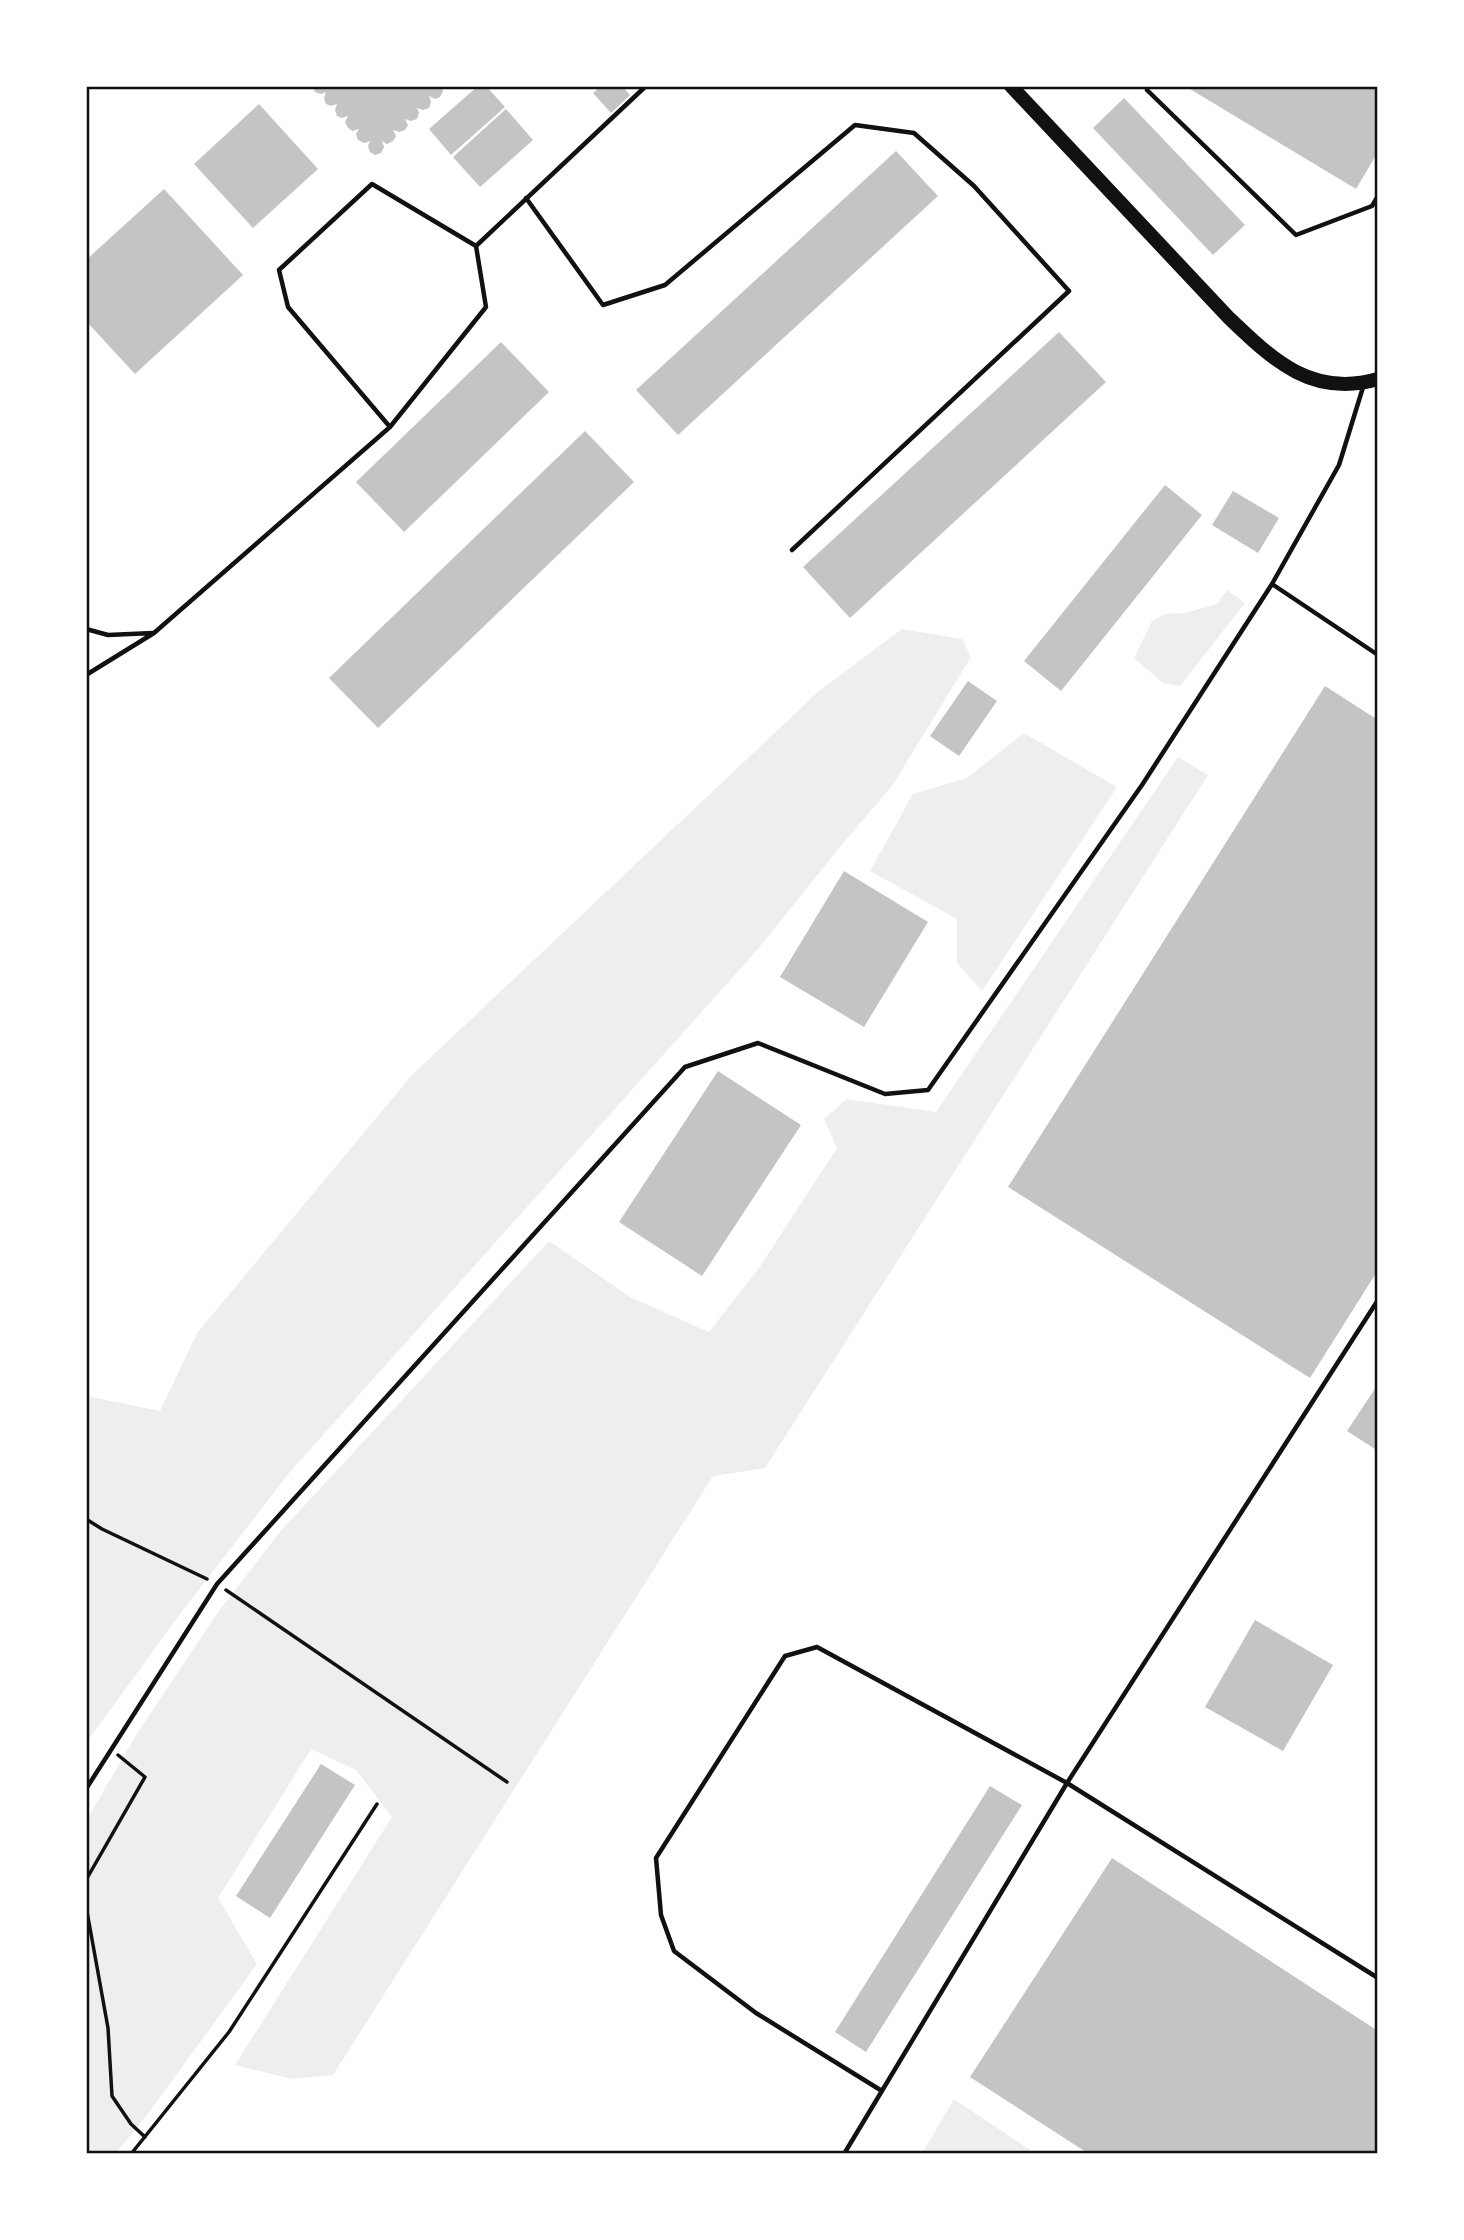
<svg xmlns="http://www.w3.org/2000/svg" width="1464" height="2240" font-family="'IBM Plex Sans',sans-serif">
<rect width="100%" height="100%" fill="#fff"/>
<!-- green -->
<path fill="#eee" d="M1227,590L1245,603L1180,686L1163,683L1134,658L1152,621L1165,614L1185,613L1217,604Z
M902,629L962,639L971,657L892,786L839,848L758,949L289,1473L180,1614L86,1743V1396L160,1411L197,1333L412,1075L819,691Z
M1024,733L1117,787L982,991L957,963V919L870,871L913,794L967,778Z
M1178,757L1208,775L765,1468L713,1476L333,2075L292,2079L235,2065L392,1817L356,1770L311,1749L218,1898L257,1964L147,2115L115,2154H86V1821L138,1732L216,1615L279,1533L549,1241L630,1297L709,1332L759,1268L837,1148L824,1119L847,1099L936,1112Z
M954,2099L1036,2154H922Z"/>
<!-- building -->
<path fill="#c4c4c4" d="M313,86H441L443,91L440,97L435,99L429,96L431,102L429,108L423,110L417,108L419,113L417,119L411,121L405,119L408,125L405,130L399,132L393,130L396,136L393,141L387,144L382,141L384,147L381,153L375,155L370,152L368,146L370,141L364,143L358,140L356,134L359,129L353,131L348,128L345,122L348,116L342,118L337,116L335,110L337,104L331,106L326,104L324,98L326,92L321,94L315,92Z
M478,86H486L505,107L451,155L429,129Z
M601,86H622L630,95L611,113L593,93Z
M1185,86H1378V152L1356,189Z
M1124,98L1245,225L1213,255L1093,128Z
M259,104L318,169L253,228L194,164Z
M506,109L533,140L480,187L453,157Z
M896,151L938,196L678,435L636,390Z
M164,189L243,275L135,374L86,321V260Z
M1059,332L1106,382L850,618L803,567Z
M501,342L549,392L404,532L356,482Z
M585,431L634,482L378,728L329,678Z
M1165,485L1202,515L1061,691L1024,661Z
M1233,491L1279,518L1258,553L1212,525Z
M968,681L997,701L959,756L930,736Z
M1325,686L1378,720V1270L1310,1378L1008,1187Z
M844,871L928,922L864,1027L780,977Z
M718,1071L801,1125L702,1276L619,1222Z
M1378,1384V1451L1347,1431Z
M1255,1620L1333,1665L1283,1751L1205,1707Z
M321,1764L355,1785L270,1918L236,1896Z
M990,1786L1022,1805L866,2052L835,2032Z
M1112,1858L1378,2031V2154H1089L970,2077Z"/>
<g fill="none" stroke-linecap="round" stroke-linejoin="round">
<!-- path -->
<path stroke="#111" stroke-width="3.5" d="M86,1519L102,1529L207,1579
M226,1590L507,1782
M86,1880L145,1777L118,1755
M86,1906L108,2028L112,2096L131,2124L145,2137
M131,2154L229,2032L377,1804"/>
<!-- service -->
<path stroke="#111" stroke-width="4.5" d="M1147,86V90L1296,235L1372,206L1378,196
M372,184L476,246L486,307L390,427L288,307L279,270Z
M526,198L603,305L665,285L855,125L914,133L974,186L1069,291L792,550
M476,246L646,86
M1272,584L1378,655
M86,629L108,635L153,633
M86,675L154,633L390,427
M86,1789L217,1584L685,1067L758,1043L885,1094L928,1090L1142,785L1272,584L1339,465L1364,384
M882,2091L756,2013L674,1951L661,1915L656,1858L785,1656L817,1647L1067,1783L1378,1300
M844,2154L1067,1783L1378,1978"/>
<!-- trunk -->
<path stroke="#111" stroke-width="14" d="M1011,86L1229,318C1273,360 1312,398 1378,379"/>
</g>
<!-- border -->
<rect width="1464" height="2240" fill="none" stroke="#ffffff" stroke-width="175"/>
<rect x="88" y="88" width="1288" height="2064" fill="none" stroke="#111" stroke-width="2.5"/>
</svg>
